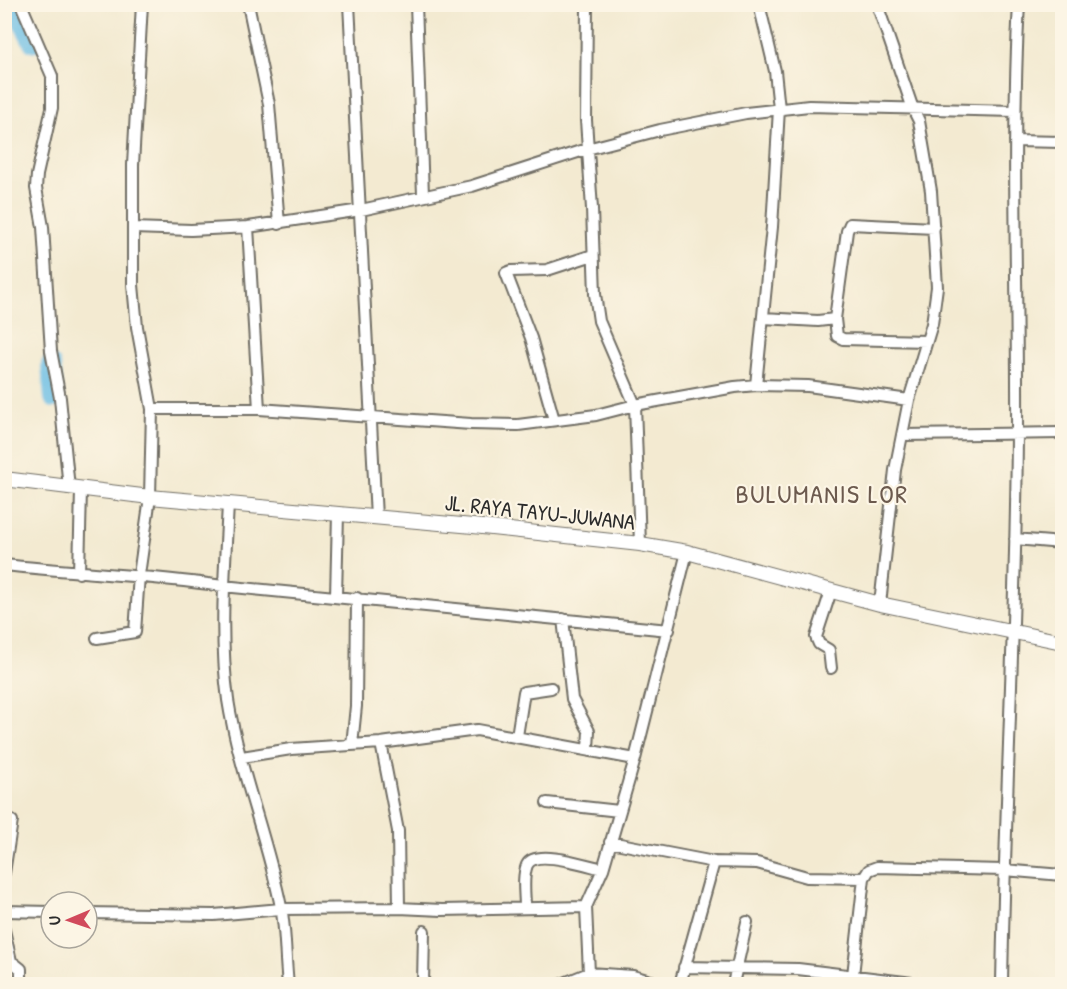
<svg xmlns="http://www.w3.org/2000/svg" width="1067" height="989" font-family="'Patrick Hand',sans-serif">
<rect width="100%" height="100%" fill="#fcf5e5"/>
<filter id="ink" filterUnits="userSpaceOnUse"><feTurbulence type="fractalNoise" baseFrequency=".0167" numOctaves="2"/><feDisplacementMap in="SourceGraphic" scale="12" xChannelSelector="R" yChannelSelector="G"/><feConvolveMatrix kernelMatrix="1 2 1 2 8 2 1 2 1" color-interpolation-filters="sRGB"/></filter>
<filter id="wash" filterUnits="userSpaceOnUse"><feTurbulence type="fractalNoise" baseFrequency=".008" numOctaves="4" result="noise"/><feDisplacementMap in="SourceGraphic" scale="24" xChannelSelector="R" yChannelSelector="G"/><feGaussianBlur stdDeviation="1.35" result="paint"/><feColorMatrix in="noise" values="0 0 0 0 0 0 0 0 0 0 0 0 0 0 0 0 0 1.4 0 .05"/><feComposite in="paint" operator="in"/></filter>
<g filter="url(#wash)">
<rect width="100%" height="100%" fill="#f3ead1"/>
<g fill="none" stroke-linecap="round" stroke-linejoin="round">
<!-- river -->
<path stroke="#69bde5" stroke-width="20" d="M14,4L33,42
M51,365L54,398"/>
</g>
</g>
<g filter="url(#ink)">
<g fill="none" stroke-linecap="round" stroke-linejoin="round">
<defs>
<path id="minor" d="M21,4L52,76V108L37,175L36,188L43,227L51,351L60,398L69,488
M248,4L269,104L279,224
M349,4L376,517
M416,4L423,195
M587,4L586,120L592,209L595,294L599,321L635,405L640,544
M877,4L913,109L919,121L931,191L937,287L932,324L909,400L895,470L880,604
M1015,141L1062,142
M248,227L259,409
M133,228L191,230L248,227L361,210L472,186L587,149L660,130L746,113L809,106L1015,111
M763,318L818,321L835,319
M927,341L843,339L837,336L835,319L847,231L850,224L934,228
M756,385L772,227L779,109L775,71L759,4
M152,409H259L471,424L518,425L596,415L635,405L735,387L756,385L808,386L909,400
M554,420L531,338L506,273L511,271L547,270L593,255
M902,435L1062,433
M228,504C225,569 219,635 228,700C239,770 267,837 281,907C286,932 285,959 288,984
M1015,539L1062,543
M4,565C77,573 150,575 223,586L669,630
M79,573L81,490
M336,596L338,514
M563,619L572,699L589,731L588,749
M97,638L135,632L139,575L150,497L152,409L137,327L133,285V165L142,4
M831,668L829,650L819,644L816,637L831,591
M517,736L524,692L551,688
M381,743L398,831L399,908
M352,745L356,706L357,598
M242,757L291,749L381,743L477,730L635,759
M547,803L619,811
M610,842L714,862L757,863L807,877L864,878
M4,873L12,821
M525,907C525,895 522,877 527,865C535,848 589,866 603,869
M586,907L589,973L587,984
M4,911L51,912
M87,913L214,915L281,909L399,908L442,910L586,907L603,869L635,759L687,552
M4,930L11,961L21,969V984
M684,967L798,969L921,984
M423,984L424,931
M562,984L589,973L633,976L661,984
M680,984L714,862
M733,984L747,922
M852,984L864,878L869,870L877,867L1004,870L1062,875
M1002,984C1005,801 1016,617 1017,433C1018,290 1011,147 1019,4"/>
<path id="major" d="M4,479L150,497L473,526L640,544L687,552L880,604L1062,642"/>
</defs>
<!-- minor casing -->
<use href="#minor" stroke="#716e65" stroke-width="14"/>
<!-- major casing -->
<use href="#major" stroke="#716e65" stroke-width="16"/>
<!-- minor -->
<use href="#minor" stroke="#fff" stroke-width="10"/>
<!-- major -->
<use href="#major" stroke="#fff" stroke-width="14"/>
</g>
</g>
<g text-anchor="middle" stroke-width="4.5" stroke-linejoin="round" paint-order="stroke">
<!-- street labels -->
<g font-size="22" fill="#2b2b2b" stroke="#fcf5e5">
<text transform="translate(540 512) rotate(6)" y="8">JL. RAYA TAYU-JUWANA</text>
</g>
<!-- quarter labels -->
<g font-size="26" letter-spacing="1.5" fill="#6c5a4e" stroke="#fcf5e5">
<text x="822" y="503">BULUMANIS LOR</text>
</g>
</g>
<!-- margin -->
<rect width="1067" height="989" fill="none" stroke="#fcf5e5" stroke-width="24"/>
<!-- north arrow -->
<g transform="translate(69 920) rotate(268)"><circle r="28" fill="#fcf5e5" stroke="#a8a49b" stroke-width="1.5"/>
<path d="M0-4.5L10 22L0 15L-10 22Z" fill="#d1495b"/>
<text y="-9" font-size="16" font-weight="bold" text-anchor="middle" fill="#2b2b2b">U</text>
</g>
</svg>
